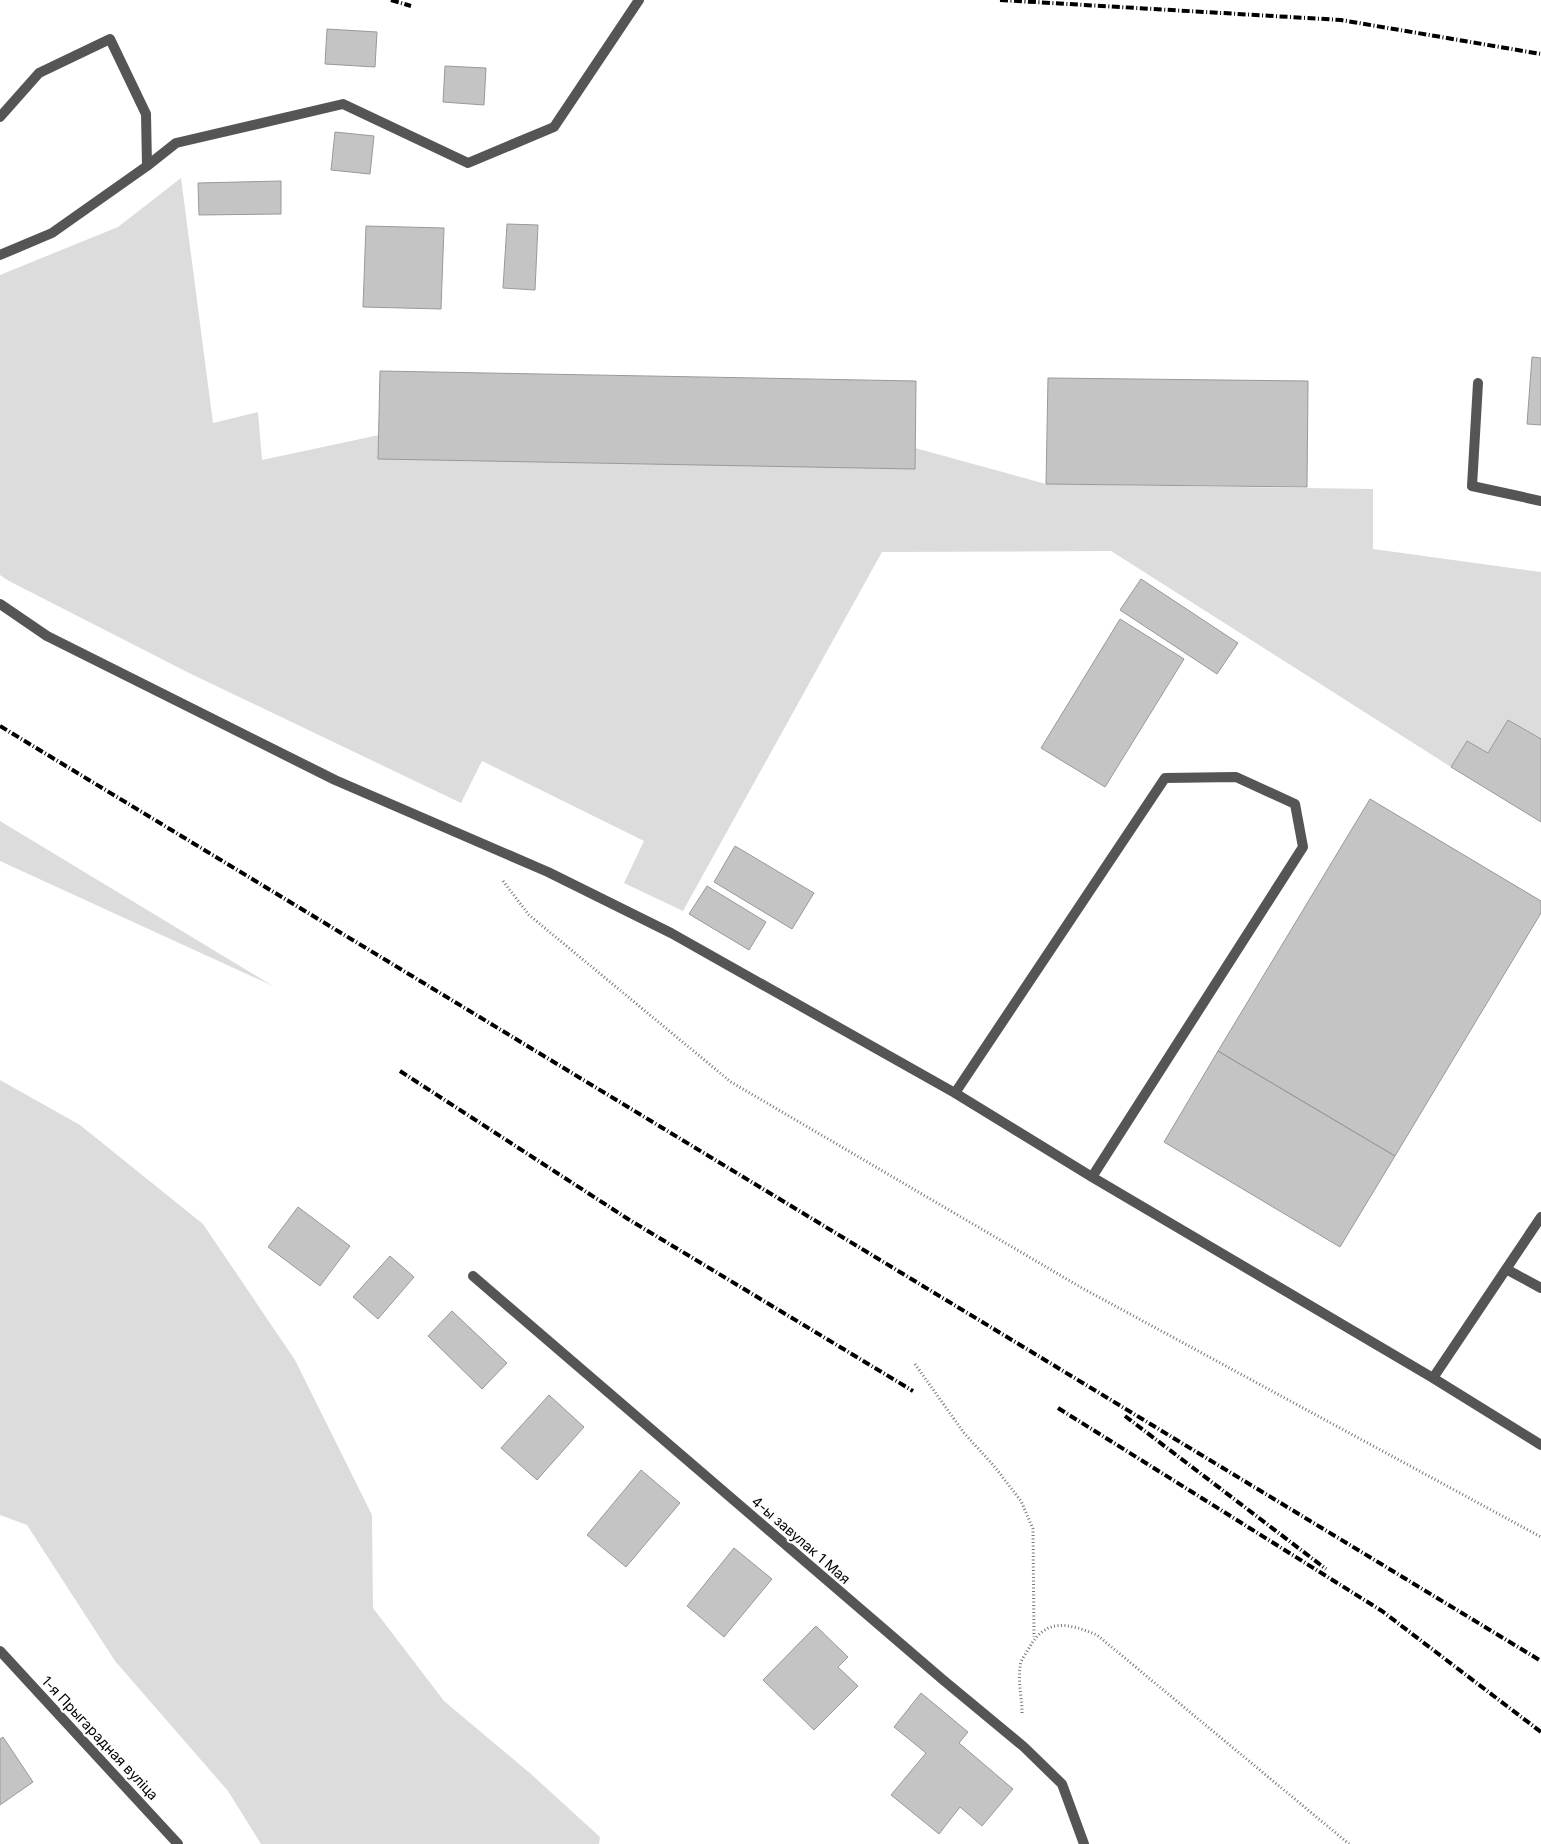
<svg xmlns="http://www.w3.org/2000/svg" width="1541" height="1844" font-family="Inter,sans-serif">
<rect width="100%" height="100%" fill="#fff"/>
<!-- green -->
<path fill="#dcdcdc" d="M181,178L213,423L258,412L262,460L379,435L915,448L1046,484L1373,489V549L1541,572V739L1508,720L1488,753L1467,741L1451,767L1111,551L882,552L683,911L624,883L644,841L482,761L461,803L191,674L9,581L0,575V275L118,227Z
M0,821L273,986L0,861Z
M0,1080L80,1125L203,1224L295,1360L372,1515L373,1608L444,1701L531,1774L600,1837L599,1844H261L228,1791L115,1661L27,1525L0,1515Z"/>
<!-- building -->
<path fill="#c4c4c4" stroke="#999" d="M327,29L377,32L375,67L325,64Z
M445,66L486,68L484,105L443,102Z
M335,132L374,136L370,174L331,170Z
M281,181V214L199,215L198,183Z
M507,224L538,225L535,290L503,288Z
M366,226L444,228L441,309L363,307Z
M1532,357L1541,358V425L1527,424Z
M380,371L916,381L915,469L378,459Z
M1048,378L1308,381L1307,487L1046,484Z
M1141,579L1238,643L1217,674L1120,610Z
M1120,619L1184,659L1105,787L1041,748Z
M1508,720L1541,739V822L1451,767L1467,741L1488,753Z
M1370,799L1541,901V913L1395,1156L1218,1051Z
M735,846L814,893L792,929L714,882Z
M707,886L766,922L749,950L689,914Z
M1218,1051L1395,1156L1340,1247L1164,1142Z
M298,1207L350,1246L320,1286L268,1247Z
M390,1256L414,1277L378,1319L353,1297Z
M452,1311L507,1363L482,1389L428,1336Z
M549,1395L584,1427L537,1480L501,1448Z
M641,1470L680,1503L626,1567L587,1535Z
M734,1548L772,1579L724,1637L687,1606Z
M816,1626L848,1657L838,1667L858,1686L814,1730L763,1680Z
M921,1693L968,1732L959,1743L1013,1789L982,1826L960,1807L939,1834L891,1795L926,1753L894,1727Z
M3,1737L33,1782L0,1805V1739Z"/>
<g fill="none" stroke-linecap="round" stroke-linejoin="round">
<!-- path -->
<path stroke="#777" stroke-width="3" stroke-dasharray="1 2.5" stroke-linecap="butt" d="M503,881L529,915L731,1082L1082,1288L1541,1537
M915,1364L964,1433L994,1466L1021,1501L1033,1529L1034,1637
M1022,1713C1022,1699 1018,1682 1020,1667C1020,1661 1025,1655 1028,1650C1045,1617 1068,1623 1097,1635L1349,1844"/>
<!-- service -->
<path stroke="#555" stroke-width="10" d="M0,117L39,73L110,39L146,114L147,166L52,233L0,255
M147,166L176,143L343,104L468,163L554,127L639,0
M1478,383L1472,486L1541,501
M0,604L47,636L335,780L548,872L671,933L955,1093L1092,1177L1433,1378L1541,1445
M955,1093L1165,778L1236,777L1295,804L1303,847L1092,1177
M1506,1269L1541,1288
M1433,1378L1541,1217"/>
<!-- minor -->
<path stroke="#555" stroke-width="10" d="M473,1276L942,1679L1024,1747L1062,1784L1084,1844
M0,1651L178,1844"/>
<!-- rail -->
<path stroke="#000" stroke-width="4" stroke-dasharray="8 2.5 1 2.5" stroke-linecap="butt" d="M391,0L411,6
M1000,0L1341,20L1541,54
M0,726L1541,1661
M400,1071L628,1219L913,1391
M1058,1408L1382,1611L1541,1732
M1125,1416L1326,1569"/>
</g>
<g text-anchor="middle" stroke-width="4.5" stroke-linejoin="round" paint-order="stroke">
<!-- street labels -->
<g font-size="14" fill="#000" stroke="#fff">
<text transform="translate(801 1540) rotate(41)" y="5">4-ы завулак 1 Мая</text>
<text transform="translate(100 1738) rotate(47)" y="5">1-я Прыгарадная вуліца</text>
</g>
</g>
</svg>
